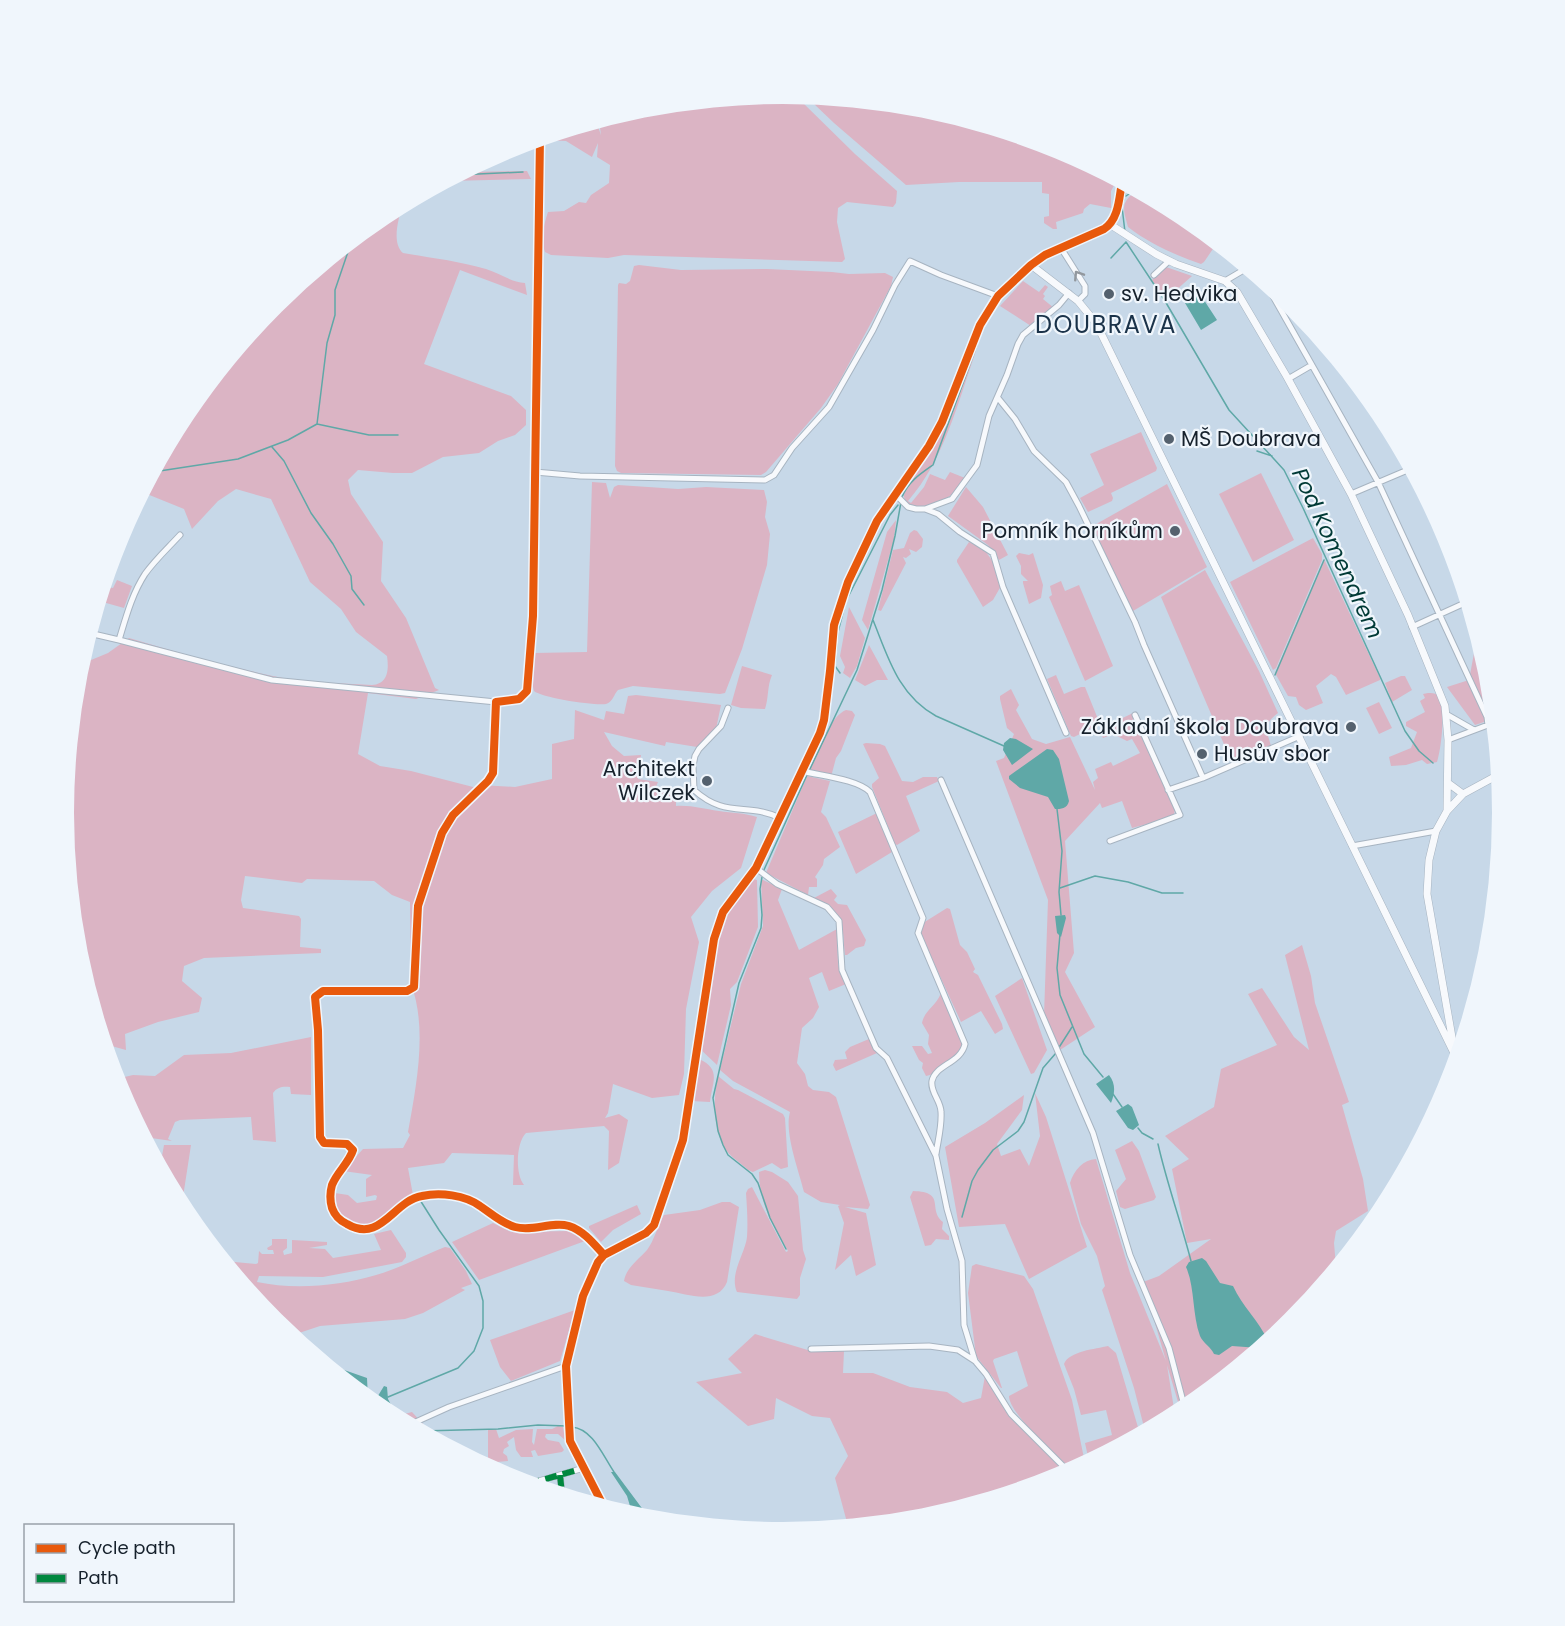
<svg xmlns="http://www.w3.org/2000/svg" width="1565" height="1626" font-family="Poppins,sans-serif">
<rect width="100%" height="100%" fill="#c7d8e8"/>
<!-- green -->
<path fill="#dbb4c4" d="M783,94H791L789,97L799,99L855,154L897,191L896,203L893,207L847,202L838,208L837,222L845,259L842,262L624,255L608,258L551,255L545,252C540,239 544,224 548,212L564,211L579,202L586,203L591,195L609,183L610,165L597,157L598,143L592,157L566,141L544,140V137L596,121L601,135L599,120L642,107Z
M809,96L923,107L1058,148L1117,180L1111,191V208L1090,204L1084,209L1083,213L1056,222L1057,229H1053L1044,223V217L1049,216V194L1042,193V182H959L906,185L834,123L813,103Z
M527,171L531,179L446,181L463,172Z
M1137,190L1183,215L1217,243L1204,262L1201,264C1175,255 1150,244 1128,227C1123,208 1120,203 1137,190Z
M402,205C399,219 391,242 403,253C431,258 459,261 486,269C499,273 511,282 525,283L527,295L460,270L424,364L511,396L526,410V425L515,435L498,441L479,453L443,457L412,473H393L358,470L348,480L351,494L383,542L381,581L406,618L435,688L439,690L416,699L368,693L358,754L380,766L411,771L477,788L480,785L515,787L552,779V744L574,739L575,710L604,720L606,711L624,714L628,696L636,695L721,705L716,729L697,747L666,742L665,746L604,732L612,746L624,756L641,755L638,779L658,782L654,791L669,793L676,798V806C692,805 703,809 719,811C732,813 745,813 757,817L741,868L712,891L691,917L699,942L686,1009L684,1074L679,1095L652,1098L613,1084L608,1113L605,1118L619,1114L628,1120L619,1163L608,1170L609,1131L604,1126L526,1133C516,1143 515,1174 524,1185H513L514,1155L452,1153L444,1163L408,1168L413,1195L378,1222L364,1226L344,1219L336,1209L335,1195V1193L348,1195L357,1203L376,1200L377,1196L375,1195L366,1197V1179L372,1175L343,1171L363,1149L403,1148L410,1135L408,1132C416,1087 428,1029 411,984L410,902L392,895L374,881L307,879L302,883L245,876L241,900L243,908L299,916L301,919L300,947L321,949V953L204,958L184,966L182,981L202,998L199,1012L158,1022L125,1034L126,1050L104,1044L77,953L63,813L79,665L108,653L129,638C183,654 238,670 294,680C320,684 346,683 372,685C388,684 389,670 387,656L356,632L341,609L310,582L271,499L236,489L218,501L192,529L184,509L142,492L184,413L274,304L383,215Z
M639,265L681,270L767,269L832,272L849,274L885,273L893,277L891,286L838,384L821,408L766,472L761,475L621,473L617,471L615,466L618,285L619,283L626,284L630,281L634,266Z
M1166,267L1192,276L1165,300L1152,280Z
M1023,281L1039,292L1045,285L1048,287L1043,294L1045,296L1043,299L1054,308L1031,326L1000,306Z
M973,349L976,351C958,402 944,460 908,501L911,503L924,487L930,474L945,480L950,472L965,478C950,500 939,507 911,506L905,500L902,490L933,444L954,402Z
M1141,432L1157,468L1156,471L1111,493L1113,498L1112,501L1088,512L1080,498L1104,485L1090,454Z
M1261,473L1294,540L1253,562L1219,494Z
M592,482L606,483L610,498L614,487L618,485L678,489L706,487L764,490L767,502L765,517L770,534L767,565L742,649L725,693L720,694L633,686L618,690C614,694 613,702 606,704C596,706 542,698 534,691L532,683L534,653L587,652Z
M1167,484L1207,567L1133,611L1091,527Z
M966,487L983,507L1008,555L999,560L988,545L948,516Z
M896,520L894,539L868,630L862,620L887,532Z
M914,530L917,531L923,539L922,547L916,552L909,549L911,554L906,558L903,557L906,563L881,611L878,610L893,550L904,548L910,533Z
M1313,538L1322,554V560L1276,668L1273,670L1230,582Z
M969,542L984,549L993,562L1001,586L993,600L983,607L957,562V560Z
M1019,553L1029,555L1033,553L1043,585L1041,598L1029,604L1023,583V581H1028L1021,574V566L1016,556Z
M1324,559L1380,678V680L1346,695L1336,677L1331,674L1316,686L1323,703L1306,710L1299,705L1296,697L1288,696L1275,673Z
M1205,570L1259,671L1278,713C1262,726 1266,728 1271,746L1232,763L1161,597Z
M117,580L132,586L124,608L99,601L100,595L104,597L106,596L102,590L103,586L113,588Z
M1061,581L1065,591L1079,585L1113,666L1085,681L1049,597L1052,595L1050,586Z
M849,607L865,638L857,666L850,678L843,673L845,667L840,656Z
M1477,637L1488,673L1493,719L1475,725L1447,687L1469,680Z
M869,645L888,680H877L865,686L855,680Z
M742,666L772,675C767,686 769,697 765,709L741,708L731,705Z
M1056,675L1064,694L1081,687H1085L1100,724L1074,737L1071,736L1047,679Z
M1401,676H1405L1412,690L1392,702L1385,683Z
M1011,689L1019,705L1016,710L1032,739L1046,744L1070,737L1095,790L1093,782L1098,778L1095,769L1111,762L1113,766L1140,753L1132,739L1127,741L1113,734L1103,738L1100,732L1102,728L1133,713L1175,809L1174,815L1166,819L1132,828L1122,801L1102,808L1100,803L1065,841L1074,953L1065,972L1095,1027L1057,1052L1044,1015L1048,900L996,761L1004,758L1014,734L1007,728L1000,699V696Z
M1428,693C1431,693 1435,693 1437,695C1447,705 1441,750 1437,762L1427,764L1422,760L1406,765L1391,766L1389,757L1411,748L1417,732L1406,726V722L1425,712L1420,701L1425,698L1423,694Z
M1379,702L1392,728L1379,734L1366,708Z
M846,710L852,711L855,715L841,751L836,758L831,777L809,772V769C817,753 830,716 846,710Z
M866,743L880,744L885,746L902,781L913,782L923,777H937L939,781L906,796L920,831L897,845L895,844L872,787V784L879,778L863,744Z
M807,776L830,781L821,812L826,817L840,847L824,859L823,865L815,877L817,879V887H809L808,895L766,873Z
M877,813L892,852L856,874L838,832Z
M753,879L757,880L758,927L737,982L730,989L731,1005L717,1065L698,1047C707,993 709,917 753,879Z
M761,879L782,889L778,900L799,950L837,929L838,965L846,984L829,991L822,972L809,978L819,1007L813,1018L802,1028L797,1063L805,1074L808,1086L813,1090L829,1092L836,1097L870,1205L868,1209L845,1207L866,1213L876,1265L856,1276L851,1255L835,1270L844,1223L838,1206L840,1205L821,1202L804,1192C799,1171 784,1133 790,1112L733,1081L720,1070L741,984L763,926Z
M831,889L837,896L834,900L838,904L847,905L866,940L864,946L856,948L847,955H845C842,925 846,912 814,898Z
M947,908L950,909L960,945L967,952L975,969L973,972L978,975L1002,1024L1003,1029L995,1034L981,1011L961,1022L922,937L920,932L923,923Z
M1302,945L1311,976L1315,1003L1349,1102L1342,1105L1363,1179L1368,1211L1336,1231L1334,1243L1336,1267L1291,1322L1181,1412L1167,1365L1175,1415L1145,1431L1134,1388L1102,1290L1105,1286L1097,1256L1081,1224L1070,1183C1074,1170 1083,1160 1096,1159L1130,1273L1166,1361L1143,1282L1159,1276L1211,1239L1187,1243L1172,1169L1189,1159L1165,1136L1214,1107L1221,1069L1277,1045L1248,994L1262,988L1294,1037L1309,1050L1285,955Z
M1022,978L1047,1050L1034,1073L1031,1074L995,996Z
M941,993L963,1044C960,1055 937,1075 926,1076L922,1068L923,1063L919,1060L912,1046H922L928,1054L932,1053L928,1044L929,1035L922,1023C925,1009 935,1008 941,993Z
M311,1037V1095L291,1094L290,1087C283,1086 277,1087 273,1093L276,1142L253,1140L251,1117L180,1120L175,1122L168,1139L172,1141L144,1137L118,1088L115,1078L116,1079L133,1075L155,1076L184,1055L231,1053Z
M869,1039L877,1053L836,1071L833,1065L835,1060L847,1059L845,1052L850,1047Z
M699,1059C722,1069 712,1083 710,1102L691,1101L697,1060Z
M718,1076L734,1089L738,1090L783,1114L785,1118L788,1167L781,1169L772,1163L753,1172L748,1170C741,1163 729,1156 724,1147C713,1126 713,1098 718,1076Z
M1035,1093L1046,1117L1087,1247L1029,1279L1005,1224L959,1227L945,1147L985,1123L1024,1095L1022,1110L997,1144L1001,1156L1020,1149L1029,1166L1040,1136Z
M1132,1141L1139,1151L1156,1197L1154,1200L1125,1209L1120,1207L1116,1191L1126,1179L1115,1150Z
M164,1145H191L183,1197L180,1205L160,1167Z
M765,1170L772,1172L788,1182L798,1196L803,1250L806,1259L800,1278V1295L797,1299L737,1292C729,1274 745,1254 747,1237C748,1222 747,1208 746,1193L748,1189L752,1187L786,1252L788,1251C773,1225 759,1204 759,1172Z
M913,1191C947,1192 927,1209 943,1222L942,1229L949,1236V1240L936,1239L931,1245L925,1246L910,1197Z
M722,1202H730L739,1207L727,1282C717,1306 688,1294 668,1291C656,1289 643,1287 631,1285L624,1281C626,1268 638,1260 647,1250C654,1241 658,1225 664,1215L700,1210Z
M637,1205L641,1214L613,1230L601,1242L589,1228V1226Z
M493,1223L511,1232L570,1231L585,1241L479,1280L452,1242Z
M391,1230L406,1253V1257L402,1262L323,1277L259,1276L257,1282C294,1290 339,1286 376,1275C400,1268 422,1256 445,1247L450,1248L466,1271L472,1284L461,1288L465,1290L423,1313L405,1319L320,1326L296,1334V1340L273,1322L224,1261L256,1264L258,1263L259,1251L262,1254H274L273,1250H268L267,1248L272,1245V1239H287V1248L283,1251L284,1255L292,1253V1240L327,1242V1245L309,1248L325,1249L333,1258L381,1250L374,1234Z
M976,1264L1024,1276L1033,1289L1072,1400L1085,1463L1072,1470C1058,1456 1009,1414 1009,1396L1028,1386L1017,1351L994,1359L993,1361L1002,1388H1001L976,1356L968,1293L972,1266Z
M575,1310L560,1361L511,1381L500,1367L490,1340Z
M755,1334L811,1351H844L843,1373H873L910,1387L947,1392L963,1403L981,1398L985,1376L1007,1411L1066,1473L1058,1478L923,1519L848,1526L835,1478L848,1456L830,1418L812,1416L776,1398L774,1419L748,1426L696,1382L742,1373L728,1359Z
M1108,1346L1116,1353L1140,1434L1089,1461L1085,1443L1112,1435L1106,1410L1081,1415L1074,1389L1064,1364C1069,1351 1096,1349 1108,1346Z
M412,1412L436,1438L435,1439L393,1417Z
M558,1426L563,1427L565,1440L558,1434H546L545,1437L548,1440L559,1442L564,1450L562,1452L538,1456L535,1450L531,1451L533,1457H521L516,1450L514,1437L507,1442L509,1446L504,1449L503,1453L507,1456L508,1461L497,1462L488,1459V1430L496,1429L499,1438L516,1430L533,1429L532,1442L534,1445L537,1429H552Z"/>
<!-- water -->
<path fill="#5fa8a7" d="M1200,294L1217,320L1201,330L1185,303Z
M1010,738L1016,739L1033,749L1012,765L1003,750L1004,743Z
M1047,749L1053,750L1059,759L1069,801C1067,809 1061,809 1055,809L1048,797L1020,788L1009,779V776Z
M1065,915L1066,918L1061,937L1057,933L1055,916Z
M1109,1075C1116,1084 1115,1093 1111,1103L1096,1084Z
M1128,1104L1132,1107L1139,1125L1133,1130L1128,1128L1116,1111Z
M1202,1258L1206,1261L1220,1283L1233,1286C1242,1306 1259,1321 1268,1341L1259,1348L1232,1346L1219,1355L1214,1354C1211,1347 1203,1343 1200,1336C1192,1314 1195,1287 1186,1267L1189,1262Z
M330,1365L367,1378L368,1399L329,1367Z
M384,1386L387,1387L388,1399L395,1412L388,1414L373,1404Z
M611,1472H615L650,1519L633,1516L627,1496Z"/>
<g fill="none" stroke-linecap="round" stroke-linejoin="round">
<!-- stream -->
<path stroke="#5fa8a7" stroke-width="1.5" d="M457,175L523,172
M1126,196L1135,190
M1125,232L1122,207L1127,185
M1126,242L1165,301L1229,410L1284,470L1303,508L1405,731L1419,751L1433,763
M1111,258L1126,242
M317,424L369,435H398
M272,447L284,461L311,513L333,544L351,576L352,589L364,605
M1257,451L1272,456
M153,472L238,459L288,440L317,424L327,343L335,315V290L352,240
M902,497C908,482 920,474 933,465L977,345
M873,620C888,657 898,695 936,716L1004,746
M840,673L835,666L838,632L846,601L890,515L898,505
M1275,675L1324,560
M809,771L857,670L882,590L895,536L901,502
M1057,809L1062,851L1059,892L1061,915
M763,872L807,775
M762,877L760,889L762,915L761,928L739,983L713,1098L718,1131L723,1145L728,1155L752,1174L758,1183L770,1218L786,1249
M1060,888L1095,876L1128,882L1162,893H1183
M1060,934L1057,968L1060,995L1084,1054L1103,1077
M1058,1049L1072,1027
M1113,1094L1122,1107
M1138,1128L1142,1133L1153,1139
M1158,1144C1167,1184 1181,1222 1191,1261
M962,1217L972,1181L978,1170L993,1150L1018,1131L1024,1122L1043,1068L1056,1053
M388,1397L458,1368L474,1351L483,1328V1301L479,1286L439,1230L420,1200
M393,1414L414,1421
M417,1424L422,1431L498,1429L538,1425L567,1426
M572,1427C593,1429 603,1456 614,1472"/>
<defs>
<path id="street" d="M540,138L533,616L527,691L519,699L496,702L493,773L488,781L453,815L442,833L418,906L414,987L407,991H323L315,997L318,1030L320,1137L324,1143L347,1144L353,1150C349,1163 337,1172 332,1185C330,1192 330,1201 332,1208C335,1216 339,1220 347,1224C381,1244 393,1201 422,1196C440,1192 465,1195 480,1206C492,1214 501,1223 515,1227C533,1232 552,1221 569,1226C584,1231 594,1244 604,1255
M1061,248L1085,286V294L1078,301
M1154,275L1169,261
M1225,281L1247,268
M1265,282L1378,482L1487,717L1488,725L1448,740
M1288,379L1312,365
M998,398L1015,419L1034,451L1066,482L1079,506L1135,622L1144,645L1203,778
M535,472L580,476L765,480L774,475L792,448L829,407L873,330L895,285L910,261L941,275L998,296
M1351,494L1410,469
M896,495L908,507L916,509H925L952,499L977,465L989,416L1007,375L1018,344L1023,335L1059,305L1069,293
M925,509L938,514L960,532L993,553L1003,587L1066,733
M180,535C168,548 155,560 145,574C132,594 126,617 119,640L272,680L496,702
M1412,627L1467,602
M89,633L119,640
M728,708L721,726L699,749L695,756L693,766L694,790C726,819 747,802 780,818
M1446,714L1474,730
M802,771C821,776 857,779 870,792L923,918L918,933L965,1044C961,1063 935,1065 932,1081C930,1092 941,1101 941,1112C942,1126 938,1140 936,1154
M941,780L1093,1133L1130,1255L1169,1348L1185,1409
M1168,790L1203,778L1300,736
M1110,841L1180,815L1135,715
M1352,846L1436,831
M756,868L777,884L827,907L839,921L842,970L876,1048L887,1058L936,1156L947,1209L962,1261L964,1325L975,1361
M811,1349L929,1346L958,1350L975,1361L986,1374L1011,1414L1069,1472
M409,1425L449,1407L566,1366
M560,1475L562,1494
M528,1484L584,1468
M604,1507L570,1441L566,1366L583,1296L598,1262L604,1255L646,1233L654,1225L683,1140L714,939L723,912L756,868L820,733L824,720L830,671L834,625L848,582L877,521L929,446L942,422L980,325L998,296L1031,265"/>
<path id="secondary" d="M1122,182C1119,198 1119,219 1104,229L1045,255L1031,265L1078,301L1096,323L1454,1053
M1111,225L1156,254L1176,264L1225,281L1237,292L1287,377L1351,494L1408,615L1445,706L1448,740L1447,811
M1448,783L1463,794
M1456,1060L1427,894L1429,860L1436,831L1447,811L1463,794L1498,775"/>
</defs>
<!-- street casing -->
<use href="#street" stroke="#a7b4c1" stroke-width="7"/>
<!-- secondary casing -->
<use href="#secondary" stroke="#a7b4c1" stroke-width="8"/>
<!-- street -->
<use href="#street" stroke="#f7f9fc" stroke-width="5"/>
<!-- secondary -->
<use href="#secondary" stroke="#f7f9fc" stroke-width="7"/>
<!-- quiet -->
<path stroke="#00873e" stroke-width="6" stroke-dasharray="12 6" stroke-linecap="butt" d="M560,1475L562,1494
M528,1484L584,1468"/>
<defs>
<path id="cycleway" d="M540,138L533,616L527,691L519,699L496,702L493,773L488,781L453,815L442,833L418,906L414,987L407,991H323L315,997L318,1030L320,1137L324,1143L347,1144L353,1150C349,1163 337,1172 332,1185C330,1192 330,1201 332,1208C335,1216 339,1220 347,1224C381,1244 393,1201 422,1196C440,1192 465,1195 480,1206C492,1214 501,1223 515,1227C533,1232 552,1221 569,1226C584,1231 594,1244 604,1255
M604,1507L570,1441L566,1366L583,1296L598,1262L604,1255L646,1233L654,1225L683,1140L714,939L723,912L756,868L820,733L824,720L830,671L834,625L848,582L877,521L929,446L942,422L980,325L998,296L1031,265L1045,255L1104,229C1119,219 1119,198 1122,182"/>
</defs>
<!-- cycleway casing -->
<use href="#cycleway" stroke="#f0f6fc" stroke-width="11"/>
<!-- cycleway -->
<use href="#cycleway" stroke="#e8590c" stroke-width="8"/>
</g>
<!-- one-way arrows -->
<defs><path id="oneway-chevron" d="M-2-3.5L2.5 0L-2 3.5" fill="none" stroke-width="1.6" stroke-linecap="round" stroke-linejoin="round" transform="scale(1.5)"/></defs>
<use stroke="#92989e" href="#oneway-chevron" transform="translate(1078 275) rotate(-123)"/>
<!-- markers -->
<g fill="#54616e" stroke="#f0f6fc" stroke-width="2">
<circle cx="1109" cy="294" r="6"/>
<circle cx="1169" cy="439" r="6"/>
<circle cx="1175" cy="531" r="6"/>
<circle cx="1351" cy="727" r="6"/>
<circle cx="1202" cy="754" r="6"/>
<circle cx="707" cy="781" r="6"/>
</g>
<g text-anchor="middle" stroke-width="4.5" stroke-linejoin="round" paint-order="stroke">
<!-- poi labels -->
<g font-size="21" fill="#16212c" stroke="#f0f6fc" text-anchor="start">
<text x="1121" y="301">sv. Hedvika</text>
<text x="1181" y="446">MŠ Doubrava</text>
<text x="1163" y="538" text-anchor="end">Pomník horníkům</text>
<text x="1339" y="734" text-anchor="end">Základní škola Doubrava</text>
<text x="1214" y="761">Husův sbor</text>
<text x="695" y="776" text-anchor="end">Architekt<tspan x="695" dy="24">Wilczek</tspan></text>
</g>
<!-- water labels -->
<g font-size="22" font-style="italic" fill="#003a36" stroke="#f0f6fc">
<text transform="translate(1338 553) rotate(65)" y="8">Pod Komendrem</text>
</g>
<!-- quarter labels -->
<g font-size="24" letter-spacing="1.5" fill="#1a3249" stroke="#f0f6fc">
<text x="1106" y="333">DOUBRAVA</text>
</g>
</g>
<!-- crop -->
<path d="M0 0H1565V1626H0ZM74 813a709 709 0 1 1 1418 0a709 709 0 1 1-1418 0Z" fill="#f0f6fc" fill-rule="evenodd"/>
<!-- legend -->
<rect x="24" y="1524" width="210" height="78" fill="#f0f6fc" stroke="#99a1a9" stroke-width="1.5"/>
<rect x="36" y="1544" width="30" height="9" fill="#e8590c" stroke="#99a1a9" stroke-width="1.5"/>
<text x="78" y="1554" font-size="18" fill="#16212c">Cycle path</text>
<rect x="36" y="1574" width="30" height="9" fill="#00873e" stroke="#99a1a9" stroke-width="1.5"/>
<text x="78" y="1584" font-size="18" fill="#16212c">Path</text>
</svg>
